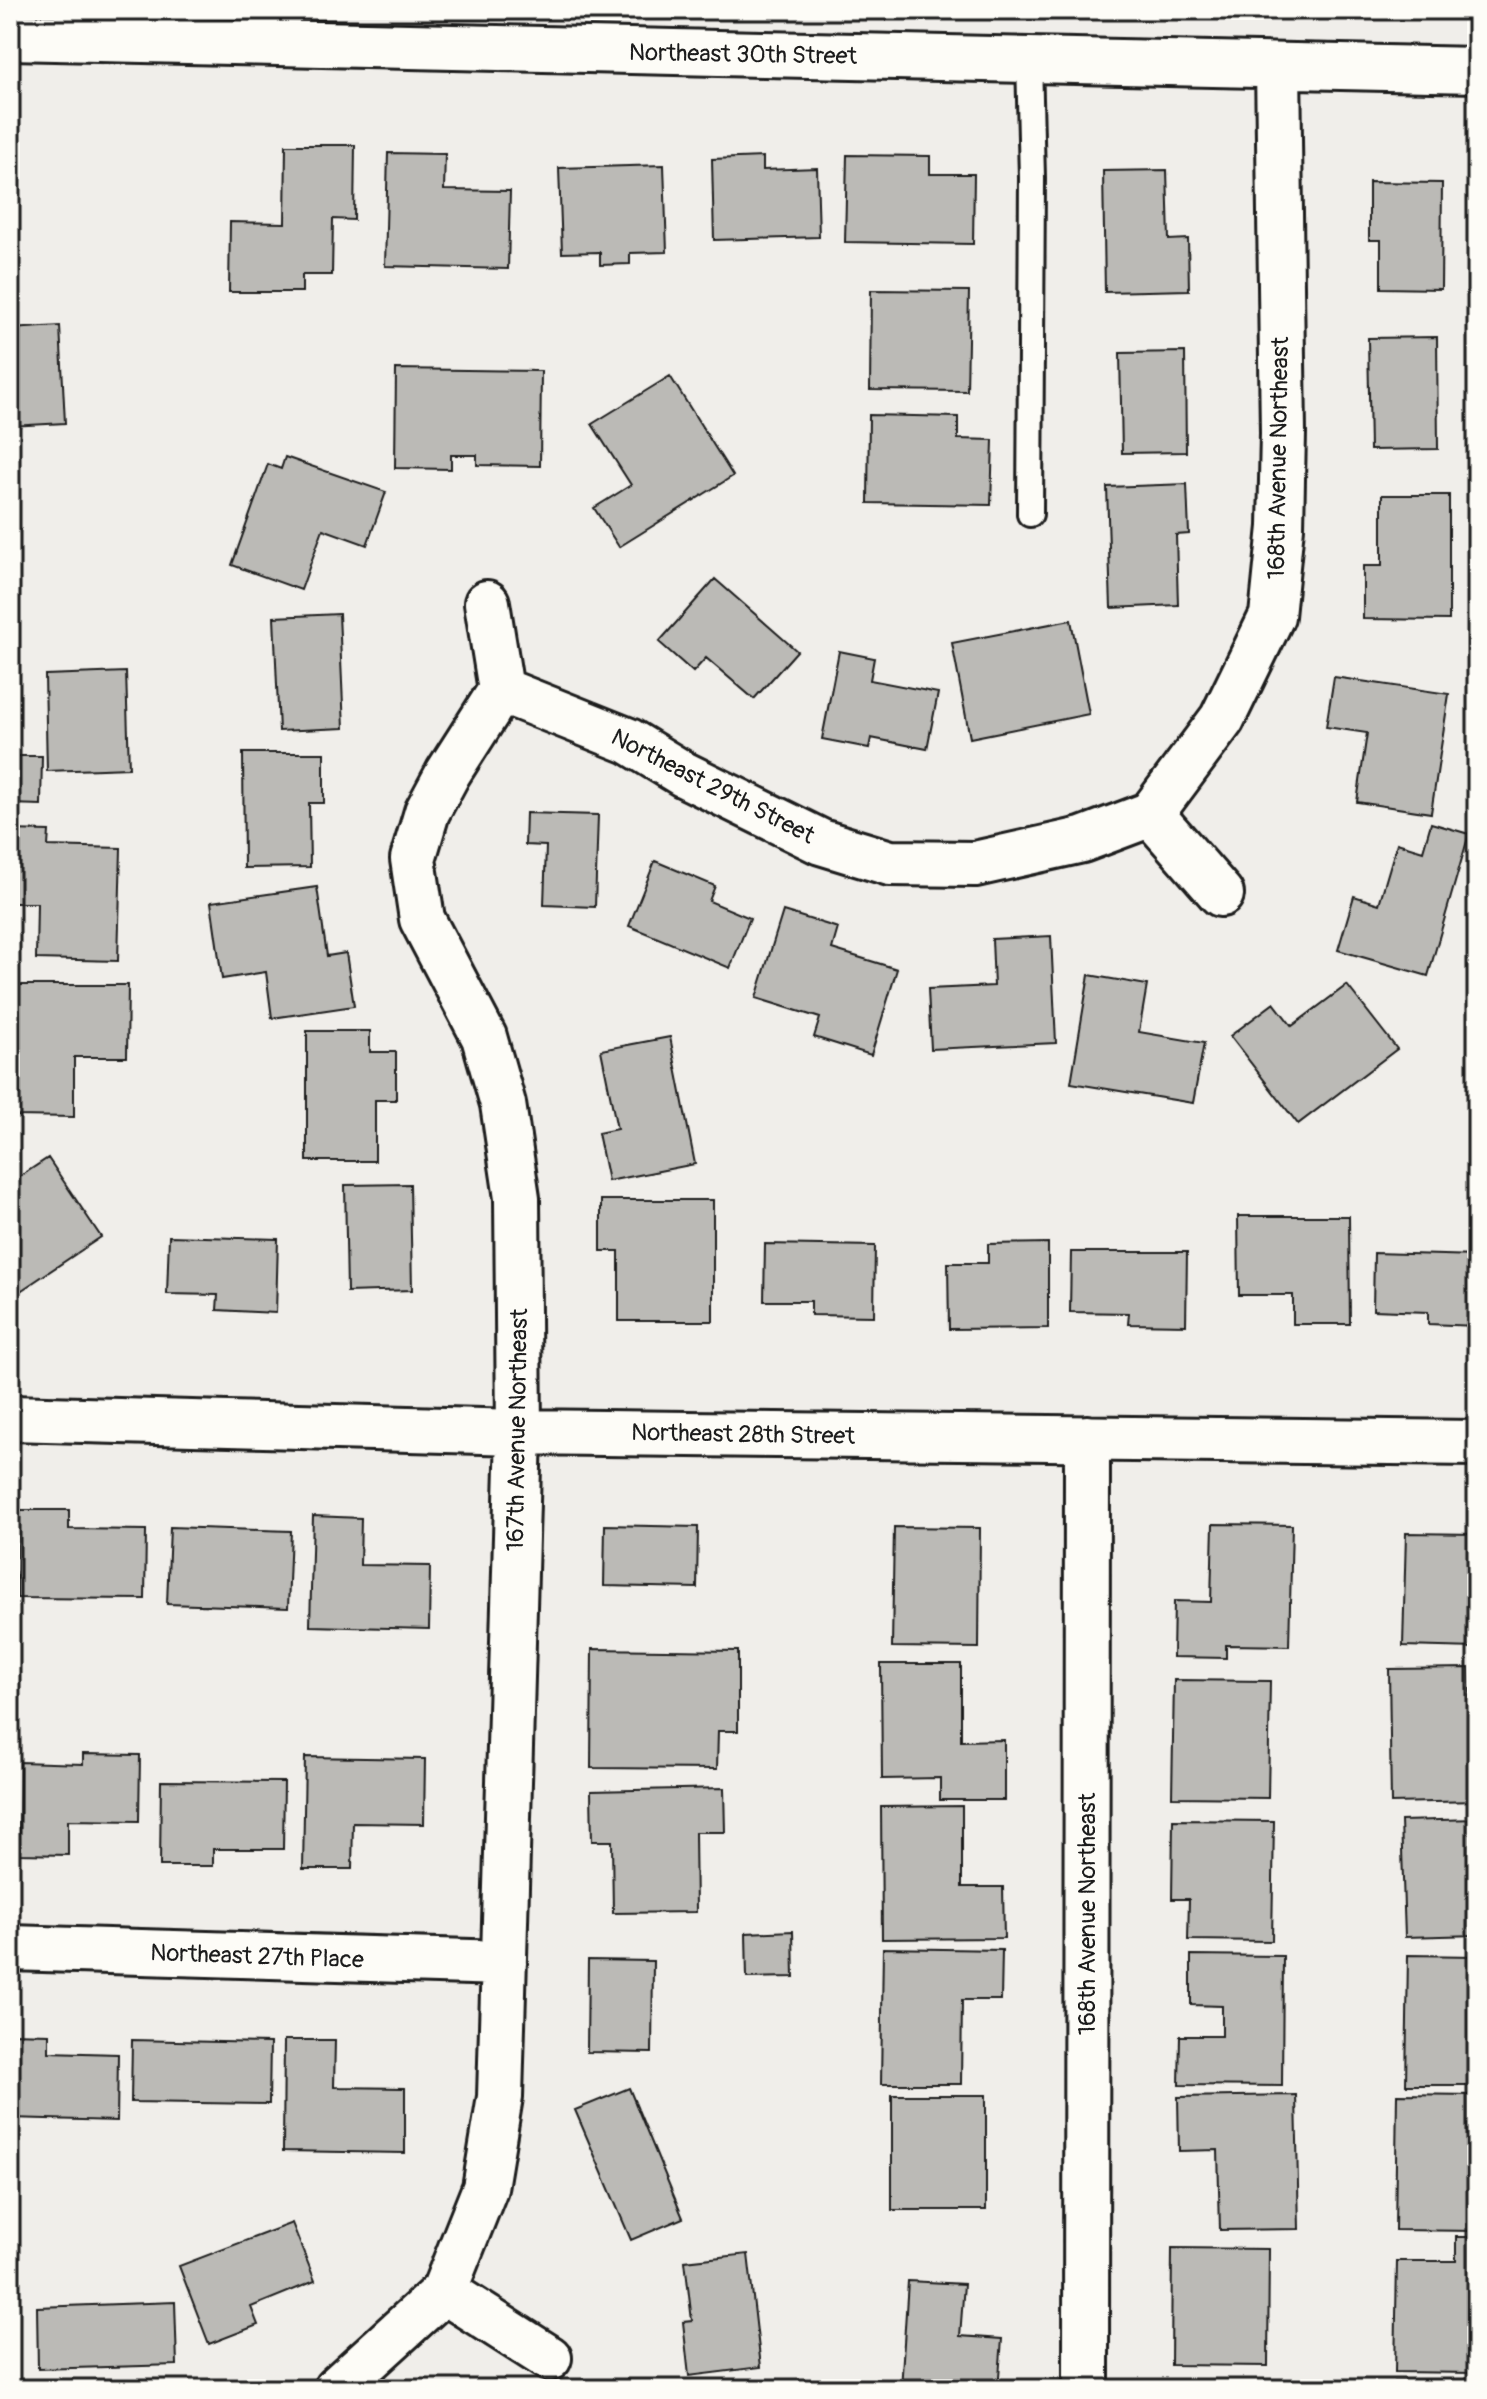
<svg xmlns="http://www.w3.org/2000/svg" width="1487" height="2399" font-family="Pangolin,sans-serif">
<rect width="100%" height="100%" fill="#f0eeea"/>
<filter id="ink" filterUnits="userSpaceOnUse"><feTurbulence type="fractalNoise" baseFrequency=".0125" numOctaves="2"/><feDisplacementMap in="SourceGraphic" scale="16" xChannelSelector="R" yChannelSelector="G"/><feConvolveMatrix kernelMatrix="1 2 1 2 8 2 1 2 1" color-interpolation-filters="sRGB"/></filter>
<g filter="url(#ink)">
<!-- building -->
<path fill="#bbbab6" stroke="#1c1c1c" stroke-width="2" d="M286,145H355L354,220L333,219L332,275H302V292H229L230,222L285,223Z
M388,153L445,154L444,190L510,191L508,269L385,266Z
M847,155L930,156V174H974L973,244L845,242Z
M763,157V170L817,168L819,237L714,240L712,159Z
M664,165L667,252L630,253V264L600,265V252L562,253L559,168Z
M1167,170L1169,240L1188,239L1189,290L1105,292L1103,171Z
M1369,182L1442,183L1441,289L1381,288V240H1369Z
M871,290L969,291L967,391L870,390Z
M60,326L65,423L10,426V329Z
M1437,337L1438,449L1370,450L1368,338Z
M1185,352L1186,452L1122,453L1120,353Z
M396,369L541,371L540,466L477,465V455H451V469L395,468Z
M670,376L733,476L619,547L594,508L631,485L592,424Z
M869,415L958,417V439L993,440L991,505L868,503Z
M285,457L386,492L367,545L323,529L301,590L232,565L268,464L281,469Z
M1187,484L1189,534L1176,535L1178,605L1111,608L1107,487Z
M1382,495H1449V620L1363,619V566H1382Z
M715,579L797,651L754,699L706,658L693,672L659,642Z
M339,614L344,728L279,731L274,617Z
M1071,620L1089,714L970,738L952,643Z
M839,651L874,658L870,680L938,693L927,749L871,738L869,748L822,739Z
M126,672L129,768L47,771L45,675Z
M1334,677L1449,694L1431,813L1357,802L1367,733L1326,727Z
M243,753H324V803H309L310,867L244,868Z
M10,756H42L41,805L10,804Z
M526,813L598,815L595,907L544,905L546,846L525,845Z
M1431,823L1469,834L1428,976L1338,950L1354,896L1379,904L1397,843L1423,851Z
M10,830L49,831L48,846L121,848L118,961L36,959L37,903H10Z
M655,861L715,886L709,901L750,918L730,968L629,926Z
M317,887L327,956L346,953L354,1006L272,1018L266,972L222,979L211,902Z
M783,911L838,928L832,949L897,969L871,1055L814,1037L820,1018L756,998Z
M1051,936L1056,1043L931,1049L928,989L994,986L992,939Z
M1089,975L1147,985L1139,1032L1204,1043L1193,1103L1071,1083Z
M10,985H128L127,1057H74V1117L15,1116V1058H10Z
M1347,985L1397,1049L1298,1124L1230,1036L1274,1003L1292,1026Z
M307,1031H370V1052H396V1100H375V1161H307Z
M670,1037L695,1164L608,1181L598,1133L617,1129L601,1050Z
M48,1158L101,1237L10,1298V1183Z
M410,1184L412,1290L347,1292L345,1185Z
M601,1200H713V1321H619V1251H601Z
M1238,1216H1349L1350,1324H1293V1295H1239Z
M169,1236L278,1239L276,1313L217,1310L218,1295L167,1294Z
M1048,1243V1328L949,1329L948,1263H988V1244Z
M765,1244L875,1246L874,1316L811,1315V1301H764Z
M1071,1252H1187L1186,1325L1128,1324L1129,1313L1070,1312Z
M1374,1253L1477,1256V1326L1428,1324V1312L1373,1310Z
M18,1510H69V1529L146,1530L145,1599L17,1598Z
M313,1516L361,1518L360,1565L430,1566L429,1629L310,1626Z
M1213,1524L1292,1525L1289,1646L1226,1645V1658L1173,1657L1174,1601L1211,1602Z
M605,1525L698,1527L697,1588L604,1586Z
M170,1527L291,1531L288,1608L167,1604Z
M894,1527L980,1528L979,1648L892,1647Z
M1406,1533L1477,1534V1648L1403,1646Z
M592,1649L738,1651V1731H718L717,1769L591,1768Z
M881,1664H961V1741L1004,1740V1800H940V1778L882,1779Z
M1469,1668L1470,1751H1477V1801L1391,1803L1389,1669Z
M1174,1680L1270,1681L1268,1798L1172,1797Z
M83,1754L140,1755L139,1821L68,1820V1855L19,1854L20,1762L83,1764Z
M305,1757L425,1759L424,1824L353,1823L352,1869H303Z
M161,1781L284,1782L283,1849H213V1866H160Z
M724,1788L725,1832H695L696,1912L613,1913L612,1841H592L591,1791Z
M962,1806V1887H1003L1004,1938L882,1939L881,1807Z
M1477,1819V1935L1405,1937L1401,1821Z
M1173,1820L1274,1821L1272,1941L1188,1940L1189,1899H1172Z
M793,1931L794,1977L747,1978L746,1933Z
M883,1948L1002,1950L1001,2000H962L961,2084H881Z
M1191,1955L1283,1956L1282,2086L1179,2085L1180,2036H1222V2006L1191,2005Z
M1408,1955L1477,1956V2006H1470L1469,2085H1406Z
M588,1960L653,1961L652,2053L587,2052Z
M10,2033L49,2034V2052L118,2054L117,2121L10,2118Z
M132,2040L270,2043L269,2104L131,2102Z
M284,2040H335L334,2087L405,2088V2153L283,2151Z
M629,2088L683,2218L631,2240L575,2110Z
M1397,2094L1475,2095L1474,2179H1477V2231L1395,2230Z
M892,2095H986V2210H892Z
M1296,2095L1299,2229L1220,2230L1218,2150L1179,2151L1178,2097Z
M292,2223L315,2281L251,2307L258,2325L209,2344L179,2266Z
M1456,2237H1477L1476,2373L1395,2372L1397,2261H1456Z
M1172,2248L1269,2249L1268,2366L1171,2365Z
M10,2251H13L15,2352H10Z
M748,2254L761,2367L689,2376L683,2322L692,2321L685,2261Z
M908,2281L964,2284L960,2336L1002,2339L998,2389H901Z
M175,2302L177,2365L38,2369L37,2307Z
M1477,2381V2389H1394V2382Z
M1176,2384L1280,2385V2389H1176Z"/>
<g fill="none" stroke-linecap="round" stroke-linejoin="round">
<defs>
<path id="service" d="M181,10L182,40
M1029,60L1032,178L1030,514"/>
<path id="minor" d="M10,37L1477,70
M501,690L629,741L683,774L821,842L890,863L975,864L1082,840L1151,814L1221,894
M1151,814L1222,719L1272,616L1281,527L1283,433L1278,66
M10,1418L519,1432L1477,1443
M10,1948L504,1963
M444,2291L549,2358
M336,2389L444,2291L485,2188L500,2097L519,1432L517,1198L503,1104L484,1037L422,919L413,859L427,812L448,773L501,690L487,603
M1086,2389L1087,1438"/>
</defs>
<!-- service casing -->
<use href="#service" stroke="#1c1c1c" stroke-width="30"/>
<!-- minor casing -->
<use href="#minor" stroke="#1c1c1c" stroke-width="50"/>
<!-- service -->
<use href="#service" stroke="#fdfcf7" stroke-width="24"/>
<!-- minor -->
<use href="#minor" stroke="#fdfcf7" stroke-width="44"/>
</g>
</g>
<g text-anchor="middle" stroke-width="6" stroke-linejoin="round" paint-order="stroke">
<!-- street labels -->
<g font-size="24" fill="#1c1c1c" stroke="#fdfcf7">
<text transform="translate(743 54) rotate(1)" y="8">Northeast 30th Street</text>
<text transform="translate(1278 458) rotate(-89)" y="8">168th Avenue Northeast</text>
<text transform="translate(713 786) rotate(27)" y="8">Northeast 29th Street</text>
<text transform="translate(517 1430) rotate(-89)" y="8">167th Avenue Northeast</text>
<text transform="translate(743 1434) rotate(1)" y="8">Northeast 28th Street</text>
<text transform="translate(1087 1914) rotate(-90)" y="8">168th Avenue Northeast</text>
<text transform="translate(257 1956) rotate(2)" y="8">Northeast 27th Place</text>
</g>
</g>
<!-- margin -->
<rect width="1487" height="2399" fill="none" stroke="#fdfcf7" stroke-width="40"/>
<rect x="20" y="20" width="1447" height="2359" fill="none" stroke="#1c1c1c" stroke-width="3" filter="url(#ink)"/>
</svg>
